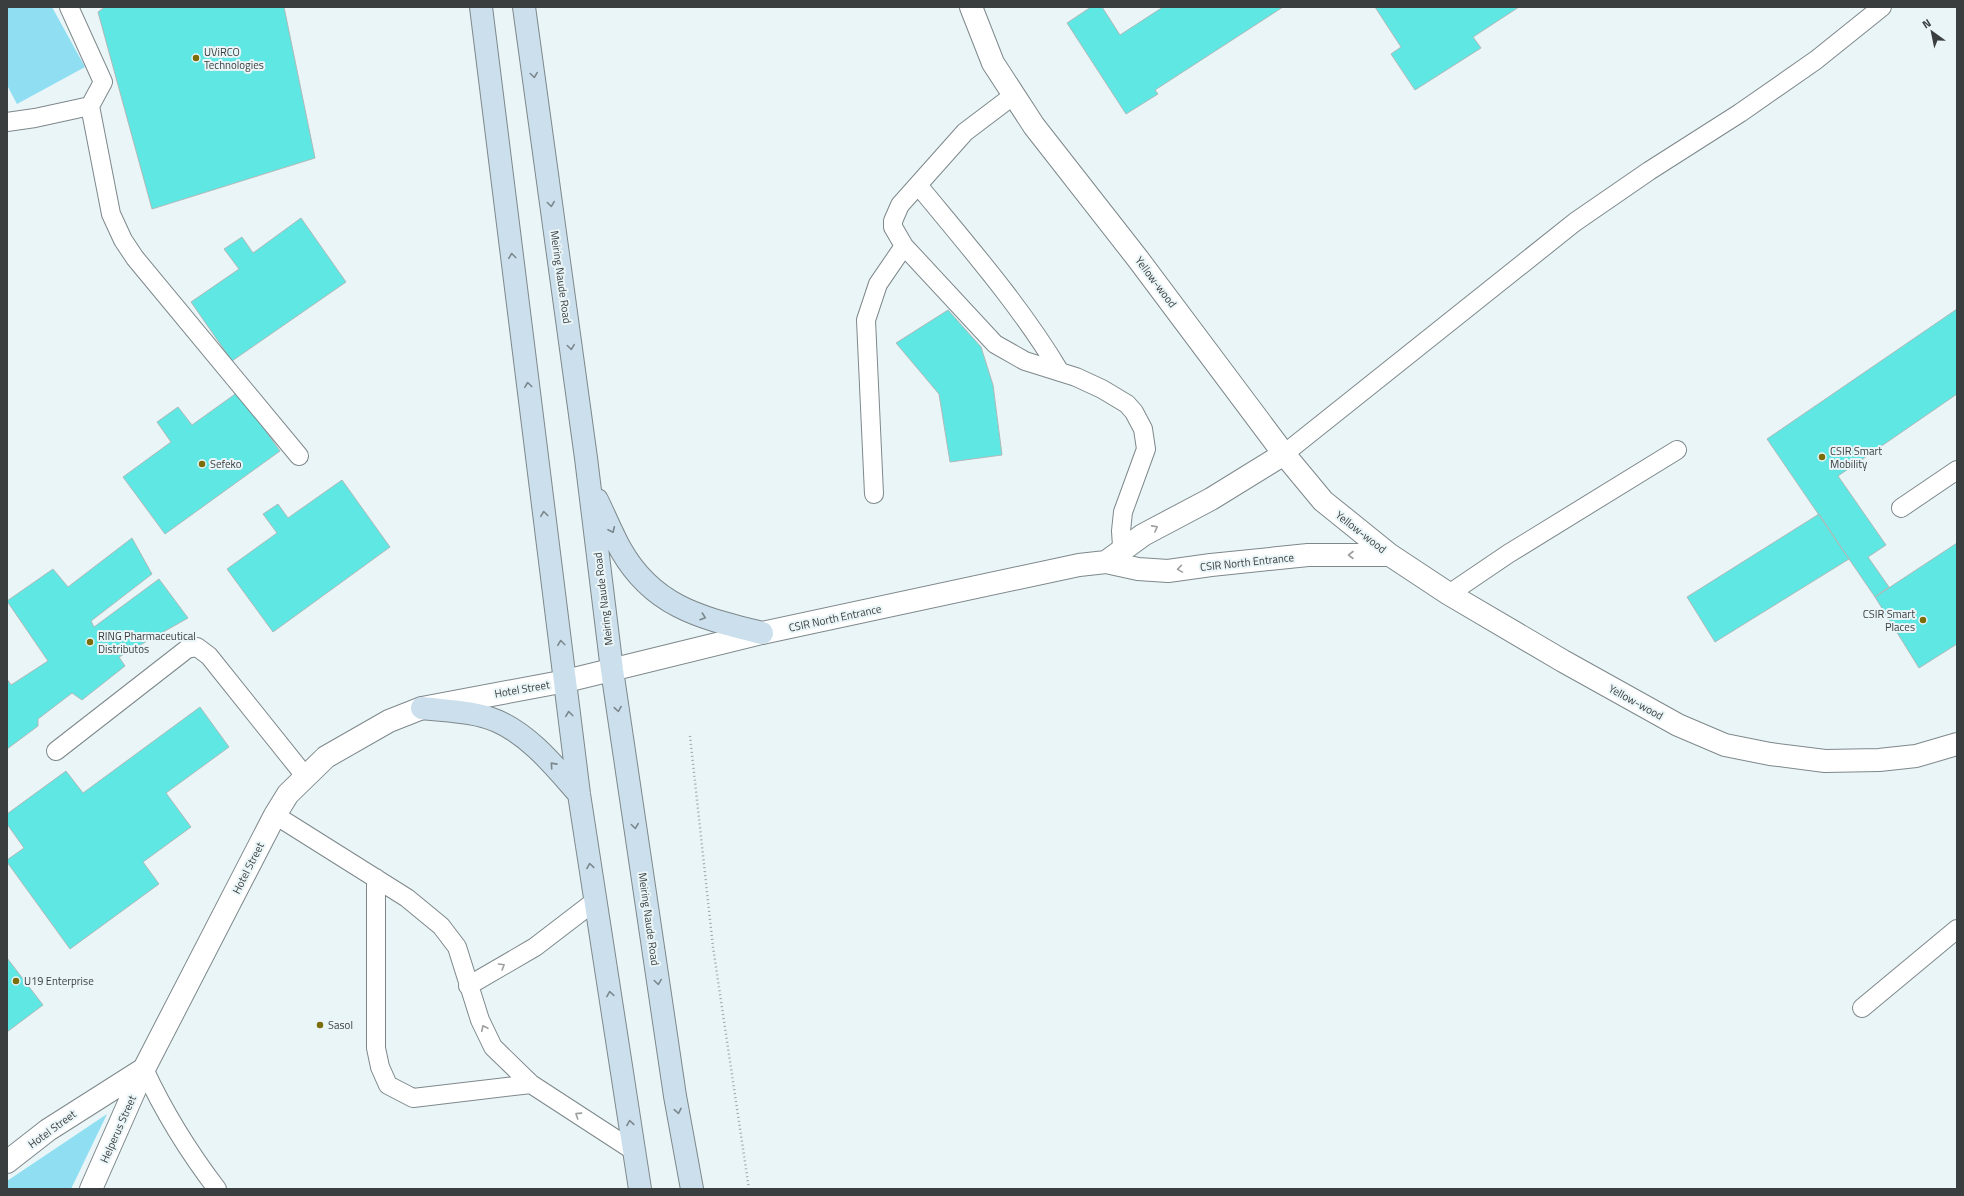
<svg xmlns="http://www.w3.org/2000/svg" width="1964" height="1196" font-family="'Titillium Web',sans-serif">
<rect width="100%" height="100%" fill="#eaf5f8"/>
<!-- green -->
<path fill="#90def1" d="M7,7H52L85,67L17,104L7,85Z
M107,1114L71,1189H7V1181Z"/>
<!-- building -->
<path fill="#5ee7e3" stroke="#afbab9" d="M105,7H284L315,158L152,209L98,12Z
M1091,7H1102L1120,35L1163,7H1283L1155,90L1158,94L1126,114L1067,23Z
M1375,7H1519L1473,37L1481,48L1415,90L1391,54L1401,47Z
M301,218L346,282L232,361L191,302L239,269L224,249L242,237L253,253Z
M1957,309V394L1838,476L1886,545L1868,557L1889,587L1875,597L1767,439Z
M948,310L981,347L993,385L1002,455L950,462L939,394L896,343Z
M238,392L280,451L165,534L123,477L171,442L157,422L178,407L192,425Z
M342,480L390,547L273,632L227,569L277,533L263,514L278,504L288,518Z
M1819,514L1849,559L1715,642L1687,597Z
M132,538L152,574L91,621L94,627L159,579L188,618L119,657L125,666L82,700L72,693L38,719V726L7,749V679L11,685L48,661L7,601L53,569L68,587Z
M1957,543V644L1919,668L1875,597Z
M200,707L229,747L166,793L191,827L143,862L159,884L70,949L7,862V860L24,848L7,824V814L66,771L83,793Z
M7,958L43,1005L7,1032Z"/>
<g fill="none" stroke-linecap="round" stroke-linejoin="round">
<defs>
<path id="lane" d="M69,7L103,82L90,106L111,214L123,240L135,258L299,456
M1014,95L965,132L900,205L893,221V227L904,246L995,344L1025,361L1076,377L1102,389L1127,404L1134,412L1143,429L1146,449L1123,512L1121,531L1123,561
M7,122L35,118L90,106
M918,185C968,246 1020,305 1060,372
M1284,454L1575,222L1649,171L1740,113L1816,60L1882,7
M874,494L866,320L878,284L904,246
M1901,508L1957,470
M1449,594L1508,554L1677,450
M56,751L187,649L197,647L209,656L305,776
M275,815L407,898L441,926L457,947L480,1020L493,1047L531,1084L634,1151
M376,878V1048L380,1067L388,1085L413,1098L531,1084
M468,986L535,947L595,901
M1862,1008L1957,929
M144,1069C164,1112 188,1151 217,1189"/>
<path id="street" d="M971,7L993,63L1034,126L1138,259L1284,454L1323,501L1390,555L1449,594L1563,661L1678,725L1725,745L1770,754L1825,761L1879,760L1916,756L1957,744
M1106,562L1143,535L1211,499L1284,454
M7,1162L48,1130L144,1069
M91,1189L144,1069L275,815L288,794L326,757L389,721L422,708L566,681L762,633L1079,565L1106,562L1138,569L1168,571L1211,565L1308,555H1390"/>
<path id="secondary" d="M481,7L579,794L640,1189
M524,7L586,458L612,670L675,1096L692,1189
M597,500C605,516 612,534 621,550C654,608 703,618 762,633
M422,708C446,711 474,711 497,721C531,736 555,767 579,794"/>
</defs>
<!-- lane casing -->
<use href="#lane" stroke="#7e888b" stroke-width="20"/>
<!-- street casing -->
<use href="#street" stroke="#7e888b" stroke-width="24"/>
<!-- secondary casing -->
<use href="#secondary" stroke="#7e888b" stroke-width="24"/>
<!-- path -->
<path stroke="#9ea6a8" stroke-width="2.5" stroke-dasharray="1 3" stroke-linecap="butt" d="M690,736L713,947L749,1189"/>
<!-- lane -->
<use href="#lane" stroke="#fff" stroke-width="18"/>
<!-- street -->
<use href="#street" stroke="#fff" stroke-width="22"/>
<!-- secondary -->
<use href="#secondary" stroke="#cbe0ec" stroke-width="22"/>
</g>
<!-- one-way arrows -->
<defs><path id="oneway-chevron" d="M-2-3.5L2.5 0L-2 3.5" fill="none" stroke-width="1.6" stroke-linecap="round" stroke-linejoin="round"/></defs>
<g stroke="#7b878d">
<use href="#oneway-chevron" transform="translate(534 75) rotate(82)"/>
<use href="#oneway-chevron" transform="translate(551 204) rotate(82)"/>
<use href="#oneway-chevron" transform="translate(512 256) rotate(-97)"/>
<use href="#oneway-chevron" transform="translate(571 347) rotate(82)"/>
<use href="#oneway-chevron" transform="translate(528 385) rotate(-97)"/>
<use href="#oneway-chevron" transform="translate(544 514) rotate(-97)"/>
<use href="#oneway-chevron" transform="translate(612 530) rotate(65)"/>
<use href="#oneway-chevron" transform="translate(703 617) rotate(19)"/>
<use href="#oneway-chevron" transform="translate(561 643) rotate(-97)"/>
<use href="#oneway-chevron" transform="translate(618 709) rotate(81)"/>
<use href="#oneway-chevron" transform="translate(569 714) rotate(-97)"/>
<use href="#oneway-chevron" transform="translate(553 765) rotate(-132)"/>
<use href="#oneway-chevron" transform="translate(635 826) rotate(82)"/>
<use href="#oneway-chevron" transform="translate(590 866) rotate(-99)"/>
<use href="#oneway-chevron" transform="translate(658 982) rotate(82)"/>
<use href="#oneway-chevron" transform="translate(610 994) rotate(-99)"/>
<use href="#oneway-chevron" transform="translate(678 1111) rotate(79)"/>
<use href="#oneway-chevron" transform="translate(630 1123) rotate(-99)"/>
</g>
<g stroke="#9c9e9f">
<use href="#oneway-chevron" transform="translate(1155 528) rotate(-28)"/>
<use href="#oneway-chevron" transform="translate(1351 555) rotate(180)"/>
<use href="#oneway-chevron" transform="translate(1180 569) rotate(171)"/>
<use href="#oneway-chevron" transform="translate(502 966) rotate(-31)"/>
<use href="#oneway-chevron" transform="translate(484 1028) rotate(-116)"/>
<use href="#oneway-chevron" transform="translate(578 1115) rotate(-147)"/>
</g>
<!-- markers -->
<g fill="#7b6d08" stroke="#eaf5f8" stroke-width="1.5">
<circle cx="196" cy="58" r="4"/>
<circle cx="1822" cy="457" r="4"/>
<circle cx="202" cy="464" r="4"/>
<circle cx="1923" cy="620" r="4"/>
<circle cx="90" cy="642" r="4"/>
<circle cx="16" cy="981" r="4"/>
<circle cx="320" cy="1025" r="4"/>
</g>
<g text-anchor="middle" stroke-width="4" stroke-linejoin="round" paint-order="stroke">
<!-- poi labels -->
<g font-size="11" fill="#3a3e3f" stroke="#eaf5f8" text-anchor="start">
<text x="204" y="56">UViRCO<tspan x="204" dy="13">Technologies</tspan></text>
<text x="1830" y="455">CSIR Smart<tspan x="1830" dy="13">Mobility</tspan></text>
<text x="210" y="468">Sefeko</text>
<text x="1915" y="618" text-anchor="end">CSIR Smart<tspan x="1915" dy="13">Places</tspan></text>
<text x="98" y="640">RING Pharmaceutical<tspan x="98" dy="13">Distributos</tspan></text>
<text x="24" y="985">U19 Enterprise</text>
<text x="328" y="1029">Sasol</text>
</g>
<!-- street labels -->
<g font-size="11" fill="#3a3e3f" stroke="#eaf5f8">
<text transform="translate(561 277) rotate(82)" y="4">Meiring Naude Road</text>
<text transform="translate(1156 282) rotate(53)" y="4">Yellow-wood</text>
<text transform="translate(1361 532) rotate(38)" y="4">Yellow-wood</text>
<text transform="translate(1247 562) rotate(-6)" y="4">CSIR North Entrance</text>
<text transform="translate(603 599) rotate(-97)" y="4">Meiring Naude Road</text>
<text transform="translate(835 618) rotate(-12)" y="4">CSIR North Entrance</text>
<text transform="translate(522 689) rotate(-10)" y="4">Hotel Street</text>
<text transform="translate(1636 702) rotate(29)" y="4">Yellow-wood</text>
<text transform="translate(248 868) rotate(-63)" y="4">Hotel Street</text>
<text transform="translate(649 919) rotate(82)" y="4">Meiring Naude Road</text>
<text transform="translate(52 1129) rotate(-36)" y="4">Hotel Street</text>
<text transform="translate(118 1129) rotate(-66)" y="4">Helperus Street</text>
</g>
</g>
<!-- border -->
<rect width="1964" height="1196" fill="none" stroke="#3a3e3f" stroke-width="16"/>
<!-- north arrow -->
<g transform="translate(1932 32) rotate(327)" stroke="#eaf5f8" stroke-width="3" paint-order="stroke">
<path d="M0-3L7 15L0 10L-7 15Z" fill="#3a3e3f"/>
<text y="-6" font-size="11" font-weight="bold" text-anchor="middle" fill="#3a3e3f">N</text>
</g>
</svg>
